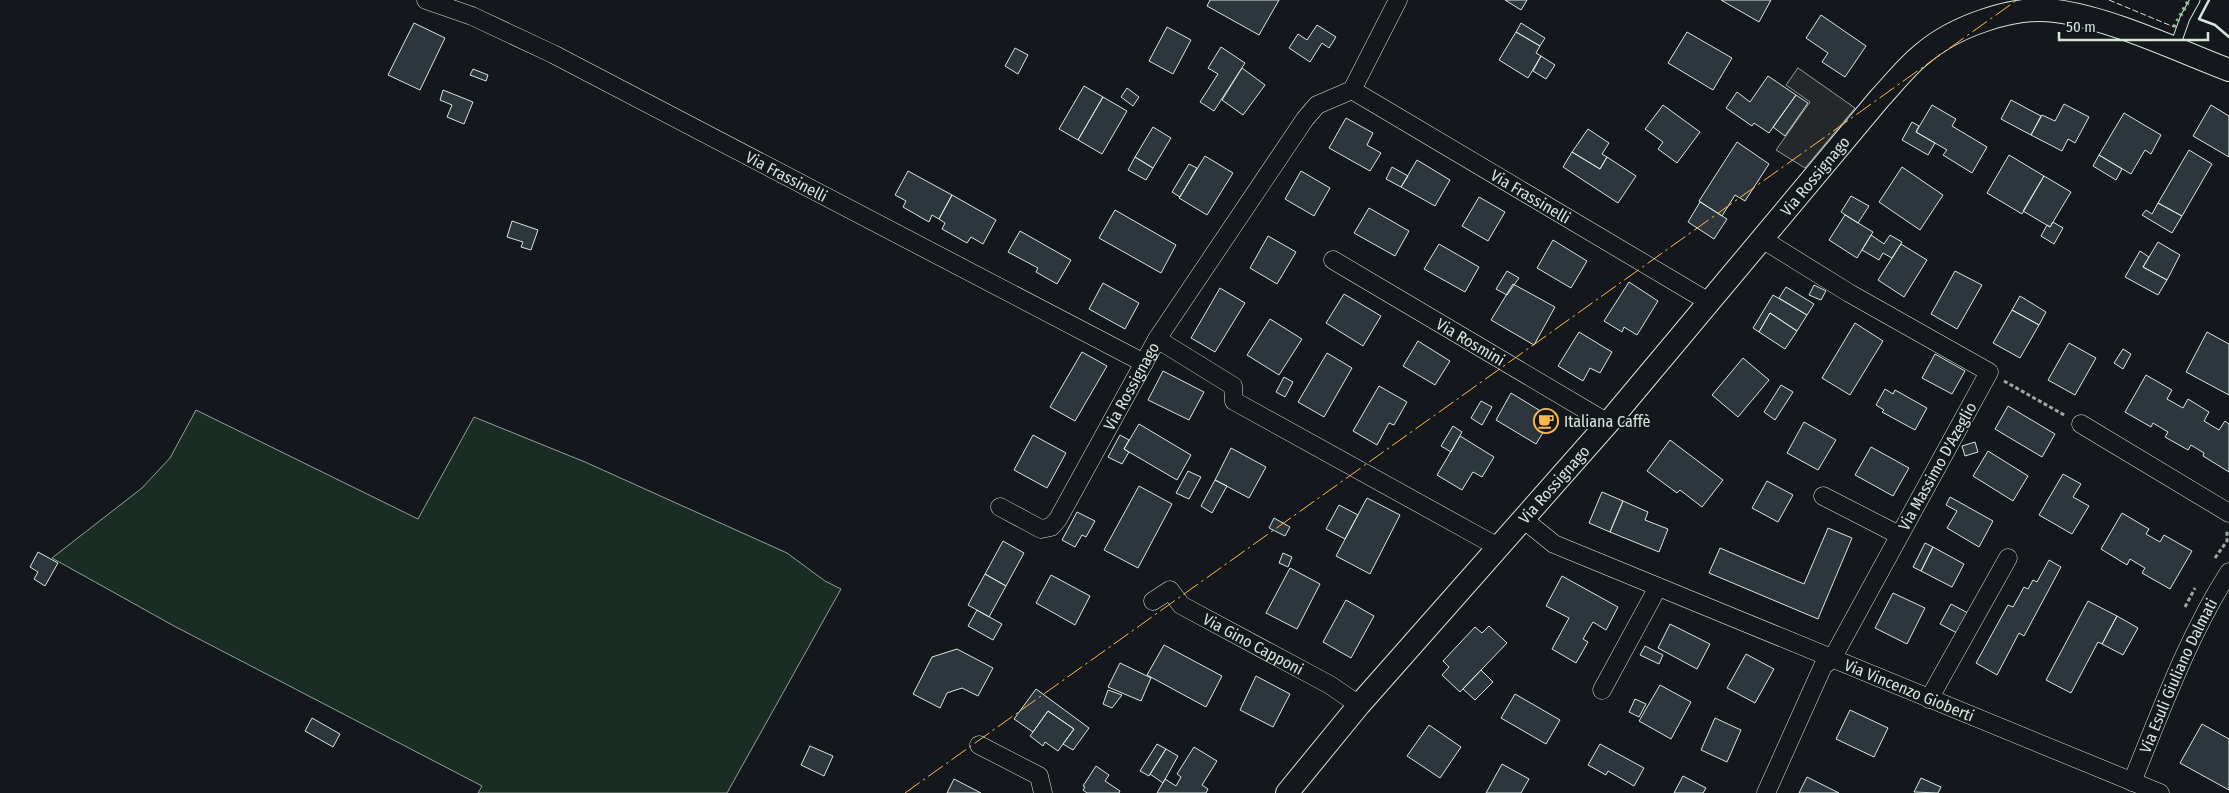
<svg xmlns="http://www.w3.org/2000/svg" width="2229" height="793" font-family="'Fira Sans Condensed',sans-serif">
<rect width="100%" height="100%" fill="#14181c"/>
<!-- green -->
<path fill="#1a2d24" stroke="#939e99" d="M196,410L418,519L474,417L585,462L787,553L825,581L841,589L727,793H478L482,786L174,626L52,558L142,488L170,458Z"/>
<!-- parking -->
<path fill="#24282b" stroke="#939e99" d="M1798,68L1855,108L1805,168L1776,150L1810,102L1786,85Z"/>
<!-- building -->
<path fill="#2c363c" stroke="#d8e6dc" d="M1210,0H1279L1259,35L1207,6Z
M1505,0H1527L1521,10Z
M1721,0H1771L1759,22Z
M1821,15L1866,46L1845,77L1822,62L1828,53L1806,38Z
M414,23L445,38L420,90L388,75Z
M1521,23L1545,38L1540,46L1516,32Z
M1317,25L1336,37L1329,48L1322,43L1310,62L1289,48L1298,34L1307,40Z
M1167,27L1191,40L1173,74L1149,61Z
M1516,32L1540,46L1536,53L1541,56L1528,78L1499,60Z
M1687,32L1732,58L1713,90L1668,63Z
M1221,47L1245,63L1214,111L1200,102L1218,74L1208,68Z
M1015,48L1028,55L1018,74L1005,66Z
M1541,56L1555,65L1546,79L1533,71Z
M1242,68L1265,85L1243,115L1222,100Z
M473,69L488,75L486,81L470,75Z
M1768,76L1796,95L1769,133L1754,123L1752,126L1726,108L1737,92L1750,102Z
M1084,86L1103,97L1078,140L1059,129Z
M1127,88L1139,97L1133,106L1121,97Z
M443,90L473,102L464,124L447,117L452,105L440,100Z
M1796,95L1808,103L1785,136L1773,127Z
M1103,97L1127,111L1102,154L1078,140Z
M2011,100L2041,116L2031,135L2001,119Z
M2064,104L2089,117L2075,143L2068,139L2062,151L2031,135L2042,115L2055,121Z
M1663,105L1700,132L1677,163L1658,149L1663,142L1645,129Z
M1932,105L1956,119L1952,126L1987,147L1972,173L1943,155L1947,150L1916,132Z
M2211,105L2229,116V157L2193,136Z
M2124,113L2161,135L2151,154L2145,150L2131,174L2099,155Z
M1346,118L1373,133L1367,145L1381,153L1370,171L1329,148Z
M1912,122L1919,126L1916,132L1935,143L1928,155L1902,140Z
M1153,127L1171,138L1153,168L1135,157Z
M1588,129L1609,143L1602,154L1607,157L1600,169L1572,152Z
M1737,142L1769,164L1745,201L1735,195L1722,216L1699,201Z
M2189,150L2212,164L2182,216L2158,203Z
M1572,152L1600,169L1607,157L1636,176L1618,203L1563,167Z
M2009,155L2044,176L2022,214L1987,193Z
M2099,155L2122,169L2116,180L2093,166Z
M1205,156L1233,173L1207,215L1179,198Z
M1135,157L1153,168L1146,180L1128,170Z
M1417,160L1450,180L1435,206L1401,187Z
M1189,164L1197,168L1180,197L1172,192Z
M1392,167L1408,176L1401,187L1386,179Z
M1902,167L1943,195L1920,230L1879,202Z
M908,171L952,195L939,219L932,215L929,222L903,207L906,201L895,195Z
M1301,171L1330,188L1314,216L1285,199Z
M2044,176L2071,192L2050,227L2023,211Z
M952,195L996,220L983,244L971,237L967,243L942,229L945,223L939,219Z
M1851,196L1869,206L1858,223L1841,212Z
M1479,197L1505,212L1488,241L1462,226Z
M1700,202L1727,219L1714,239L1688,222Z
M2158,203L2182,216L2172,233L2142,215L2146,210L2152,214Z
M1369,208L1409,231L1395,256L1354,233Z
M1115,210L1176,245L1161,273L1099,238Z
M1845,215L1873,232L1857,258L1829,240Z
M512,221L538,230L531,250L521,247L523,242L507,237Z
M2053,222L2063,228L2054,244L2041,236L2047,225L2050,227Z
M1020,231L1071,260L1057,284L1036,272L1038,268L1008,252Z
M1871,235L1884,244L1890,235L1902,242L1892,258L1883,253L1879,260L1862,250Z
M1268,236L1296,252L1277,284L1250,268Z
M1553,240L1587,261L1571,288L1537,268Z
M2158,242L2180,255L2167,280L2143,267Z
M1439,244L1479,267L1465,292L1424,269Z
M1901,244L1927,260L1904,297L1878,280Z
M2140,251L2149,257L2143,267L2167,280L2158,295L2125,277Z
M1507,271L1519,278L1507,295L1496,289Z
M1955,271L1982,285L1957,329L1931,314Z
M1629,282L1658,301L1637,335L1624,327L1622,332L1604,321Z
M1103,283L1139,303L1125,329L1089,309Z
M1513,284L1555,307L1534,345L1491,320Z
M1814,285L1826,291L1821,300L1809,295Z
M1786,287L1814,304L1807,315L1779,298Z
M1220,288L1245,303L1215,352L1191,338Z
M1344,294L1381,316L1363,346L1326,323Z
M1773,295L1807,315L1797,331L1770,313L1759,332L1753,328Z
M2020,296L2046,312L2039,325L2012,310Z
M2012,310L2039,325L2020,358L1993,343Z
M1770,313L1797,331L1785,349L1759,332Z
M1270,319L1302,339L1279,375L1247,355Z
M1855,323L1883,341L1850,395L1822,378Z
M1579,332L1612,352L1600,373L1590,368L1583,381L1558,366Z
M2207,332L2229,344V395L2186,372Z
M1418,341L1450,361L1435,385L1403,366Z
M2069,343L2096,358L2075,395L2048,380Z
M2123,349L2131,354L2123,369L2114,363Z
M1082,352L1107,366L1075,421L1050,407Z
M1327,353L1352,368L1324,417L1298,402Z
M1935,354L1965,371L1952,394L1922,378Z
M1743,358L1769,380L1738,417L1712,395Z
M1163,371L1204,392L1189,420L1148,400Z
M2146,375L2172,390L2167,399L2183,408L2188,399L2209,412L2204,421L2219,430L2225,421L2229,424V472L2203,456L2204,453L2191,445L2188,450L2165,437L2168,432L2153,423L2151,427L2125,412Z
M1284,377L1293,382L1285,397L1276,392Z
M1781,385L1793,392L1775,420L1764,412Z
M1379,386L1407,402L1394,425L1389,423L1377,445L1353,431Z
M1885,389L1893,394L1895,390L1927,408L1915,430L1882,412L1884,410L1876,405Z
M1511,393L1552,418L1536,444L1496,420Z
M1481,401L1492,407L1482,425L1471,418Z
M2008,406L2055,434L2042,457L1995,429Z
M1804,422L1836,440L1818,470L1787,453Z
M1139,424L1191,455L1177,480L1124,449Z
M1453,426L1462,432L1451,452L1441,446Z
M1033,435L1066,453L1047,488L1014,470Z
M1120,435L1129,440L1124,449L1129,452L1122,464L1108,457Z
M1460,436L1494,457L1482,477L1473,472L1462,490L1437,475Z
M1670,440L1723,480L1702,507L1680,490L1677,493L1647,471Z
M1975,442L1978,452L1965,456L1962,446Z
M1871,447L1909,468L1893,496L1855,475Z
M1231,448L1266,467L1249,498L1215,480Z
M1988,451L2028,476L2013,501L1973,476Z
M1188,471L1201,477L1189,499L1176,493Z
M2063,474L2081,484L2073,497L2089,506L2072,534L2039,515Z
M1215,480L1227,486L1212,513L1201,506Z
M1767,481L1793,495L1778,522L1752,508Z
M1139,486L1172,504L1138,568L1104,550Z
M1602,492L1623,501L1610,532L1589,523Z
M1950,497L1993,521L1979,547L1947,528L1957,511L1946,505Z
M1367,498L1400,515L1370,574L1336,556Z
M1623,501L1648,512L1645,520L1668,529L1659,552L1610,532Z
M1339,505L1358,515L1345,539L1326,529Z
M1077,512L1095,521L1086,537L1082,535L1075,547L1062,540Z
M2122,513L2149,529L2146,534L2160,542L2164,535L2192,551L2170,589L2142,573L2145,568L2130,559L2127,565L2101,549Z
M1274,518L1290,527L1285,536L1269,528Z
M1828,528L1852,538L1818,619L1709,573L1720,548L1804,584Z
M1003,541L1024,553L1006,586L985,574Z
M1925,543L1933,547L1921,571L1913,567Z
M1933,547L1964,564L1952,587L1921,571Z
M38,552L58,563L45,586L34,579L38,572L30,567Z
M1283,553L1292,557L1288,567L1279,563Z
M2049,560L2061,567L2024,636L2019,633L1997,675L1976,663L2008,605L2013,607L2024,587L2028,589L2033,580L2037,582Z
M1290,568L1320,584L1297,629L1266,613Z
M985,574L1006,586L989,617L968,605Z
M1051,575L1090,596L1075,625L1036,603Z
M1562,576L1618,607L1606,630L1593,622L1583,639L1588,642L1576,663L1552,649L1569,618L1546,606Z
M1893,593L1925,608L1907,644L1875,628Z
M1346,600L1374,616L1351,658L1323,642Z
M2088,601L2117,616L2102,644L2098,642L2071,693L2046,680Z
M1951,604L1968,613L1957,633L1940,624Z
M977,610L1002,624L993,640L968,626Z
M2117,616L2138,628L2123,655L2102,644Z
M1670,624L1710,644L1697,669L1658,648Z
M1489,626L1507,643L1460,692L1442,675L1449,667L1443,661L1475,627L1482,633Z
M1164,645L1222,676L1206,707L1147,675Z
M1645,646L1663,655L1659,664L1640,655Z
M957,649L993,668L978,696L962,688L947,693L940,708L913,694L932,657Z
M1746,654L1774,669L1755,703L1727,688Z
M1120,663L1151,678L1141,701L1108,687Z
M1481,670L1493,682L1475,700L1463,689Z
M1256,676L1290,694L1273,727L1240,710Z
M1660,685L1691,702L1671,739L1639,721Z
M1036,689L1089,728L1073,750L1063,744L1074,729L1048,711L1033,732L1014,719Z
M1108,690L1122,695L1112,708L1103,704Z
M1515,694L1560,720L1546,744L1501,718Z
M1635,699L1646,704L1639,717L1629,712Z
M1850,710L1888,728L1874,757L1836,739Z
M1048,711L1074,729L1058,751L1045,742L1043,746L1030,736Z
M312,718L340,734L333,747L305,731Z
M1715,718L1741,730L1727,762L1701,750Z
M2202,724L2229,739V790L2180,763Z
M1429,725L1461,747L1440,778L1407,756Z
M1157,744L1166,749L1149,776L1140,771Z
M1600,744L1644,768L1634,786L1608,771L1606,775L1588,765Z
M810,746L833,756L824,776L801,765Z
M1194,747L1217,761L1202,785L1208,789L1206,793H1157L1165,779L1176,786L1181,777L1177,774Z
M1166,749L1178,756L1163,783L1150,774Z
M1502,764L1529,779L1521,793H1486Z
M1096,766L1109,775L1105,781L1120,791L1119,793H1087L1083,790L1085,787L1083,786Z
M1683,776L1706,788L1703,793H1674Z
M1807,777L1839,793H1799Z
M1921,778L1941,787L1938,793L1914,792Z
M954,779L981,793H947Z"/>
<g fill="none" stroke-linecap="round" stroke-linejoin="round">
<defs>
<path id="service" d="M2174,49L2185,18L2195,0"/>
<g id="minor">
<path id="s1" d="M426,0L472,16L553,54L1144,363"/>
<path id="s2" d="M1398,0L1352,90L1709,302"/>
<path d="M1762,239L1849,293L1989,372L1832,659L1823,666L1766,793"/>
<path id="s3" d="M1333,260L1608,423"/>
<path d="M1157,339L1305,119L1317,105L1352,90"/>
<path d="M2081,424L2229,513"/>
<path d="M1823,496L1899,535"/>
<path id="s4" d="M1000,507L1041,529L1051,527L1058,519L1157,339L1233,386L1234,401L1498,547"/>
<path id="s5" d="M1523,519L1554,544L2160,793"/>
<path id="s6" d="M1153,601L1170,590L1181,605L1330,685L1359,705"/>
<path d="M1602,690L1658,587"/>
<path d="M1929,699L2008,558"/>
<path d="M979,745L1039,776L1043,793"/>
<path id="s7" d="M2132,782C2161,711 2188,636 2229,572"/>
</g>
<g id="tertiary">
<path id="s8" d="M1287,793L1359,705L1608,423L1879,99C1893,84 1906,67 1921,55C1953,27 2013,5 2056,11C2110,18 2177,50 2229,70"/>
</g>
</defs>
<!-- service casing -->
<use href="#service" stroke="#d8e6dc" stroke-width="11"/>
<!-- minor casing -->
<use href="#minor" stroke="#d8e6dc" stroke-width="19"/>
<!-- tertiary casing -->
<use href="#tertiary" stroke="#d8e6dc" stroke-width="24"/>
<!-- path -->
<path stroke="#9da8a2" stroke-width="3" stroke-dasharray="4 2.5" stroke-linecap="butt" d="M2004,381L2066,416
M2215,558L2227,541V531
M2185,607L2195,588"/>
<!-- service -->
<use href="#service" stroke="#14181c" stroke-width="9"/>
<!-- minor -->
<use href="#minor" stroke="#14181c" stroke-width="18"/>
<!-- tertiary -->
<use href="#tertiary" stroke="#14181c" stroke-width="22"/>
<!-- hedge -->
<path stroke="#8ac095" stroke-width="4" stroke-dasharray="2.5 4" stroke-linecap="butt" d="M2174,27L2189,0"/>
<!-- fence -->
<path stroke="#d8e6dc" stroke-width="1" stroke-dasharray="6 2.5" stroke-linecap="butt" d="M2109,0L2174,27"/>
<!-- wall -->
<path stroke="#d8e6dc" stroke-width="2.5" d="M2209,0L2199,19L2215,25L2229,37"/>
<!-- power -->
<path stroke="#ffb74d" stroke-width="1" stroke-dasharray="18 4 2.5 4" stroke-linecap="butt" d="M905,793L2017,0"/>
</g>
<!-- icons -->
<defs>
<symbol id="cafe-ring" viewBox="-11 -11 22 22"><circle r="9.5" fill="#14181c" stroke="#ffb74d" stroke-width="1.5"/><path d="M-5.5-4.5H6V0H3Q3 3.5 0 3.5H-2.5Q-5.5 3.5-5.5 0ZM3-3.2v2h1.7v-2ZM-6 4.5H4V6H-6Z" fill="#ffb74d"/></symbol>
</defs>
<g fill-rule="evenodd">
<use href="#cafe-ring" x="1532" y="407" width="28" height="28"/>
</g>
<g text-anchor="middle" stroke-width="4" stroke-linejoin="round" paint-order="stroke">
<!-- street labels -->
<g font-size="16" fill="#d8e6dc" stroke="#14181c">
<text dy="6" stroke="none"><textPath href="#s8" startOffset="812">Via Rossignago</textPath></text>
<text dy="6" stroke="none"><textPath href="#s1" startOffset="402">Via Frassinelli</textPath></text>
<text dy="6" stroke="none"><textPath href="#s2" startOffset="309">Via Frassinelli</textPath></text>
<text dy="6" stroke="none"><textPath href="#s3" startOffset="160">Via Rosmini</textPath></text>
<text dy="6" stroke="none"><textPath href="#s4" startOffset="219">Via Rossignago</textPath></text>
<text transform="translate(1937 466) rotate(-61)" y="6">Via Massimo D'Azeglio</text>
<text dy="6" stroke="none"><textPath href="#s8" startOffset="408">Via Rossignago</textPath></text>
<text dy="6" stroke="none"><textPath href="#s6" startOffset="121">Via Gino Capponi</textPath></text>
<text dy="6" stroke="none"><textPath href="#s7" startOffset="116">Via Esuli Giuliano Dalmati</textPath></text>
<text dy="6" stroke="none"><textPath href="#s5" startOffset="424">Via Vincenzo Gioberti</textPath></text>
</g>
<!-- poi labels -->
<g font-size="16" fill="#d8e6dc" stroke="#14181c" text-anchor="start">
<text x="1564" y="427">Italiana Caffè</text>
</g>
</g>
<!-- scale -->
<path d="M2059 32v8h149v-8" fill="none" stroke="#d8e6dc" stroke-width="2.5"/>
<text x="2066" y="32" font-size="15" fill="#d8e6dc" stroke="#14181c" stroke-width="4" paint-order="stroke">50 m</text>
</svg>
